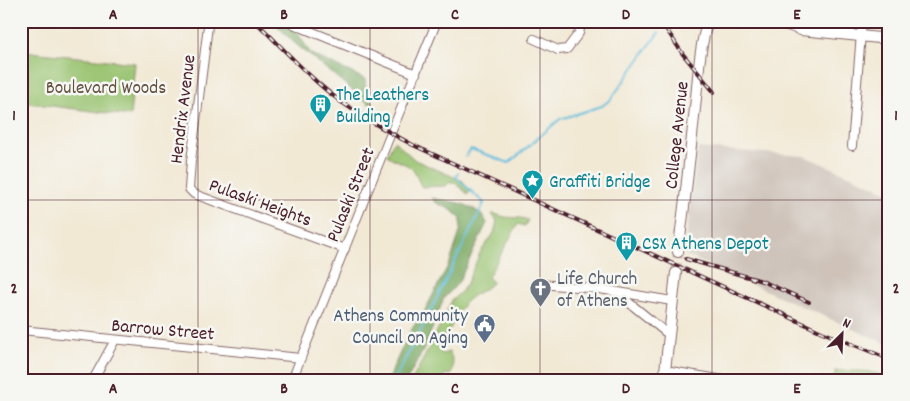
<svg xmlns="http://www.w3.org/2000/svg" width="910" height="401" font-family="Dekko,sans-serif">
<rect width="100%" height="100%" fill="#f6f6f2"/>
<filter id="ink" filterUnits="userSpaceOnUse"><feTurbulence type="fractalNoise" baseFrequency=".02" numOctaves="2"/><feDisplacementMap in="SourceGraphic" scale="10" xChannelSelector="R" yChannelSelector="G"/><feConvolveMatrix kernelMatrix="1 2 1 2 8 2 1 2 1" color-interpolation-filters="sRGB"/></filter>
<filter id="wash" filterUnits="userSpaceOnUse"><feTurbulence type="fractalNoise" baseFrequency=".0096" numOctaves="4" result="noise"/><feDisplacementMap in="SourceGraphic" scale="20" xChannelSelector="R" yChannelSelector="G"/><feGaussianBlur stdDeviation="1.12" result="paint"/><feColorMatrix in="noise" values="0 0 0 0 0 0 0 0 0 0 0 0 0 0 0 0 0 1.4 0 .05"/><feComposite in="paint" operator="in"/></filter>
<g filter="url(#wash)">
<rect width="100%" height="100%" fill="#f2e9d5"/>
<!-- industrial -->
<path fill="#cec2b9" d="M698,148L804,156L879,188L889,193V345L684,254Z"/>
<!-- green -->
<path fill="#99c370" stroke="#72714e" d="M21,51L135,63L130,116L21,102Z
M394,141L415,160L463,181L470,192L468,194L454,182H450L446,186L422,187C418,182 417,174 412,169C405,162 394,161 387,155Z
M492,214C498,214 500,216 505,217C514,218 520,217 528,220L525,226L518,224L488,277L493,282C485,291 472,294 464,304C454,316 452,332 439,341L441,345L438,346L442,354L449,352C454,361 454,366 451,375L445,374L442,380H412L427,352L452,300L462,291L468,281L480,253L494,233L497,221Z
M835,371C853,371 872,369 889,378V380H834Z"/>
<!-- forest -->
<path fill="#7aa962" stroke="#626446" d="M273,21H290L311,54L365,79L366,92L378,111L292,41Z
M432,198C452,202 478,203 487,223L458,283L444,298L425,347L407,380H389L388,379L409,333L425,310L450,262L460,232L461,219L450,209L435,202Z"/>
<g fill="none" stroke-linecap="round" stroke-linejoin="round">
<!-- stream -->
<path stroke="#60bdde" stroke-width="2" d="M466,156L471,149L509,163L560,119L602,106L611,99L659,32
M394,380L424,324L484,203L456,177L458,173"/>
</g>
</g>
<g filter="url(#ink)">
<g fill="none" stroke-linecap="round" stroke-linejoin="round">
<!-- tertiary-tunnel -->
<path stroke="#d0c1b3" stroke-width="10" stroke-dasharray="10 5" stroke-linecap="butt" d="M676,273L678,252"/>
<defs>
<path id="minor" d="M293,24L416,74
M208,26L191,161L189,189L194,194L345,249
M534,39L558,50L567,49L579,33L582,21
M852,146L862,21
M540,284L600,289L672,301
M616,292L669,335
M21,330L301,358
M665,370L724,380
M93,380L115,340
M292,380L391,133L437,21"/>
<path id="tertiary" d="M777,21L801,30L889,39
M678,252C685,204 690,156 695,108C698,81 699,47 708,21
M664,380L676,273"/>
</defs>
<!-- minor casing -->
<use href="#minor" stroke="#856666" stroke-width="10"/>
<!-- tertiary casing -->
<use href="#tertiary" stroke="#856666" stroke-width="12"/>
<!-- minor -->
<use href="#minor" stroke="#fff" stroke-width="8"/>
<!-- tertiary -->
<use href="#tertiary" stroke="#fff" stroke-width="10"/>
<defs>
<path id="rail" d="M255,21C283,48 309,78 340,101C363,117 388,132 413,145L822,332L889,359
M661,21L682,53L714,92
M686,259L762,281L809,302"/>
</defs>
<!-- rail casing -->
<use href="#rail" stroke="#4a1f2b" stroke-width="4"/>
<!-- rail -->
<use href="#rail" stroke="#f6f6f2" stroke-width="2" stroke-dasharray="5.5" stroke-linecap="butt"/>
</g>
</g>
<!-- grid -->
<path fill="none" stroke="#4a1f2b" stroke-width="1" stroke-opacity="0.55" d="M198,21V380M370,21V380M540,21V380M712,21V380M21,200H889"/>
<!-- icons -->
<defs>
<symbol id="building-pin" viewBox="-11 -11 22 30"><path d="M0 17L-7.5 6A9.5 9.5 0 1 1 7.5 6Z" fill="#0f9aa8" stroke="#f6f6f2"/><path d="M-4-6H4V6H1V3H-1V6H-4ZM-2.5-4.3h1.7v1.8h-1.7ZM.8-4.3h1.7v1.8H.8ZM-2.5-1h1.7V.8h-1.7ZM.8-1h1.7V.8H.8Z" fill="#fff"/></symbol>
<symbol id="sight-pin" viewBox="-11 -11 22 30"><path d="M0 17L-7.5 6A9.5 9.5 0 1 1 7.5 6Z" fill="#0f9aa8" stroke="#f6f6f2"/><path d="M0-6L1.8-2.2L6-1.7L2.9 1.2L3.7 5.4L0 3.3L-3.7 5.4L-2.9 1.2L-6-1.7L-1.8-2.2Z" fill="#fff"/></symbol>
<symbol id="church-pin" viewBox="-11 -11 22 30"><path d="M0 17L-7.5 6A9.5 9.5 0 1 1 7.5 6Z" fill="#6b7280" stroke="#f6f6f2"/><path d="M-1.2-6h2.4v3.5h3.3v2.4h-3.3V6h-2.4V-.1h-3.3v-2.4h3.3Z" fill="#fff"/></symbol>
<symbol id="civic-pin" viewBox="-11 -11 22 30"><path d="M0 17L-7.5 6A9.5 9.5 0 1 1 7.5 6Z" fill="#5c6f8a" stroke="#f6f6f2"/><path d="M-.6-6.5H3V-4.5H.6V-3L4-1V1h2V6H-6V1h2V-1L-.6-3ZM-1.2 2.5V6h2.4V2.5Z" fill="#fff"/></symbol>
</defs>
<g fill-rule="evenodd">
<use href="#building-pin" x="308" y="92" width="25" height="34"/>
<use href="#sight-pin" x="520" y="168" width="25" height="34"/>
<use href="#building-pin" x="614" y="230" width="25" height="34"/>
<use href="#church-pin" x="528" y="276" width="25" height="34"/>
<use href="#civic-pin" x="472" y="312" width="25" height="34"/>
</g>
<g text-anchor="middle" stroke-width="5" stroke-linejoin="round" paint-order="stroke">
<!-- park labels -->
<g font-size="19" fill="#625040" stroke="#f6f6f2">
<text x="106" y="93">Boulevard Woods</text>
</g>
<!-- culture labels -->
<g font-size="19" fill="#0d838f" stroke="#f6f6f2" text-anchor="start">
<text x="336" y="100">The Leathers<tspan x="336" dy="22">Building</tspan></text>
<text x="549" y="187">Graffiti Bridge</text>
<text x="642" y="249">CSX Athens Depot</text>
</g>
<!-- street labels -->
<g font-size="19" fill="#4a1f2b" stroke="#f6f6f2">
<text transform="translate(181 109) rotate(-83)" y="7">Hendrix Avenue</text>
<text transform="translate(675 135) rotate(-84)" y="7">College Avenue</text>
<text transform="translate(349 194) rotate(-68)" y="7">Pulaski Street</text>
<text transform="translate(261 201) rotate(20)" y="7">Pulaski Heights</text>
<text transform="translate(163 328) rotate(5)" y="7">Barrow Street</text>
</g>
<!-- worship labels -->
<g font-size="19" fill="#5b616d" stroke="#f6f6f2" text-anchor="start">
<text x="557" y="284">Life Church<tspan x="557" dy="22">of Athens</tspan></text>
</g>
<!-- service labels -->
<g font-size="19" fill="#4e5e75" stroke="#f6f6f2" text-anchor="end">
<text x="468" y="321">Athens Community<tspan x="468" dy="22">Council on Aging</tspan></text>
</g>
</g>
<!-- margin -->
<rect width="910" height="401" fill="none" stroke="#f6f6f2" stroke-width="55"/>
<!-- north arrow -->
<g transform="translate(842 334) rotate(24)" stroke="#f6f6f2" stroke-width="4" paint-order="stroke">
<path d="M0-4L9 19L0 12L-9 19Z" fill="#4a1f2b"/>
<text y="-8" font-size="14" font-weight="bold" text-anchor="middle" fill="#4a1f2b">N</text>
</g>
<rect x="28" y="28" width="854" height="346" fill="none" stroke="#4a1f2b" stroke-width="2"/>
<g font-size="16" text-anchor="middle" font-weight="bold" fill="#4a1f2b">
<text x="113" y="19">A</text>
<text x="284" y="19">B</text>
<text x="455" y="19">C</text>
<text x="626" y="19">D</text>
<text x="797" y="19">E</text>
<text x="14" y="120">1</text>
<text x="896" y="120">1</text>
<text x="14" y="293">2</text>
<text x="896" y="293">2</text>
<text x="113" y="393">A</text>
<text x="284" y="393">B</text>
<text x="455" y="393">C</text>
<text x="626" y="393">D</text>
<text x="797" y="393">E</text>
</g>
</svg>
